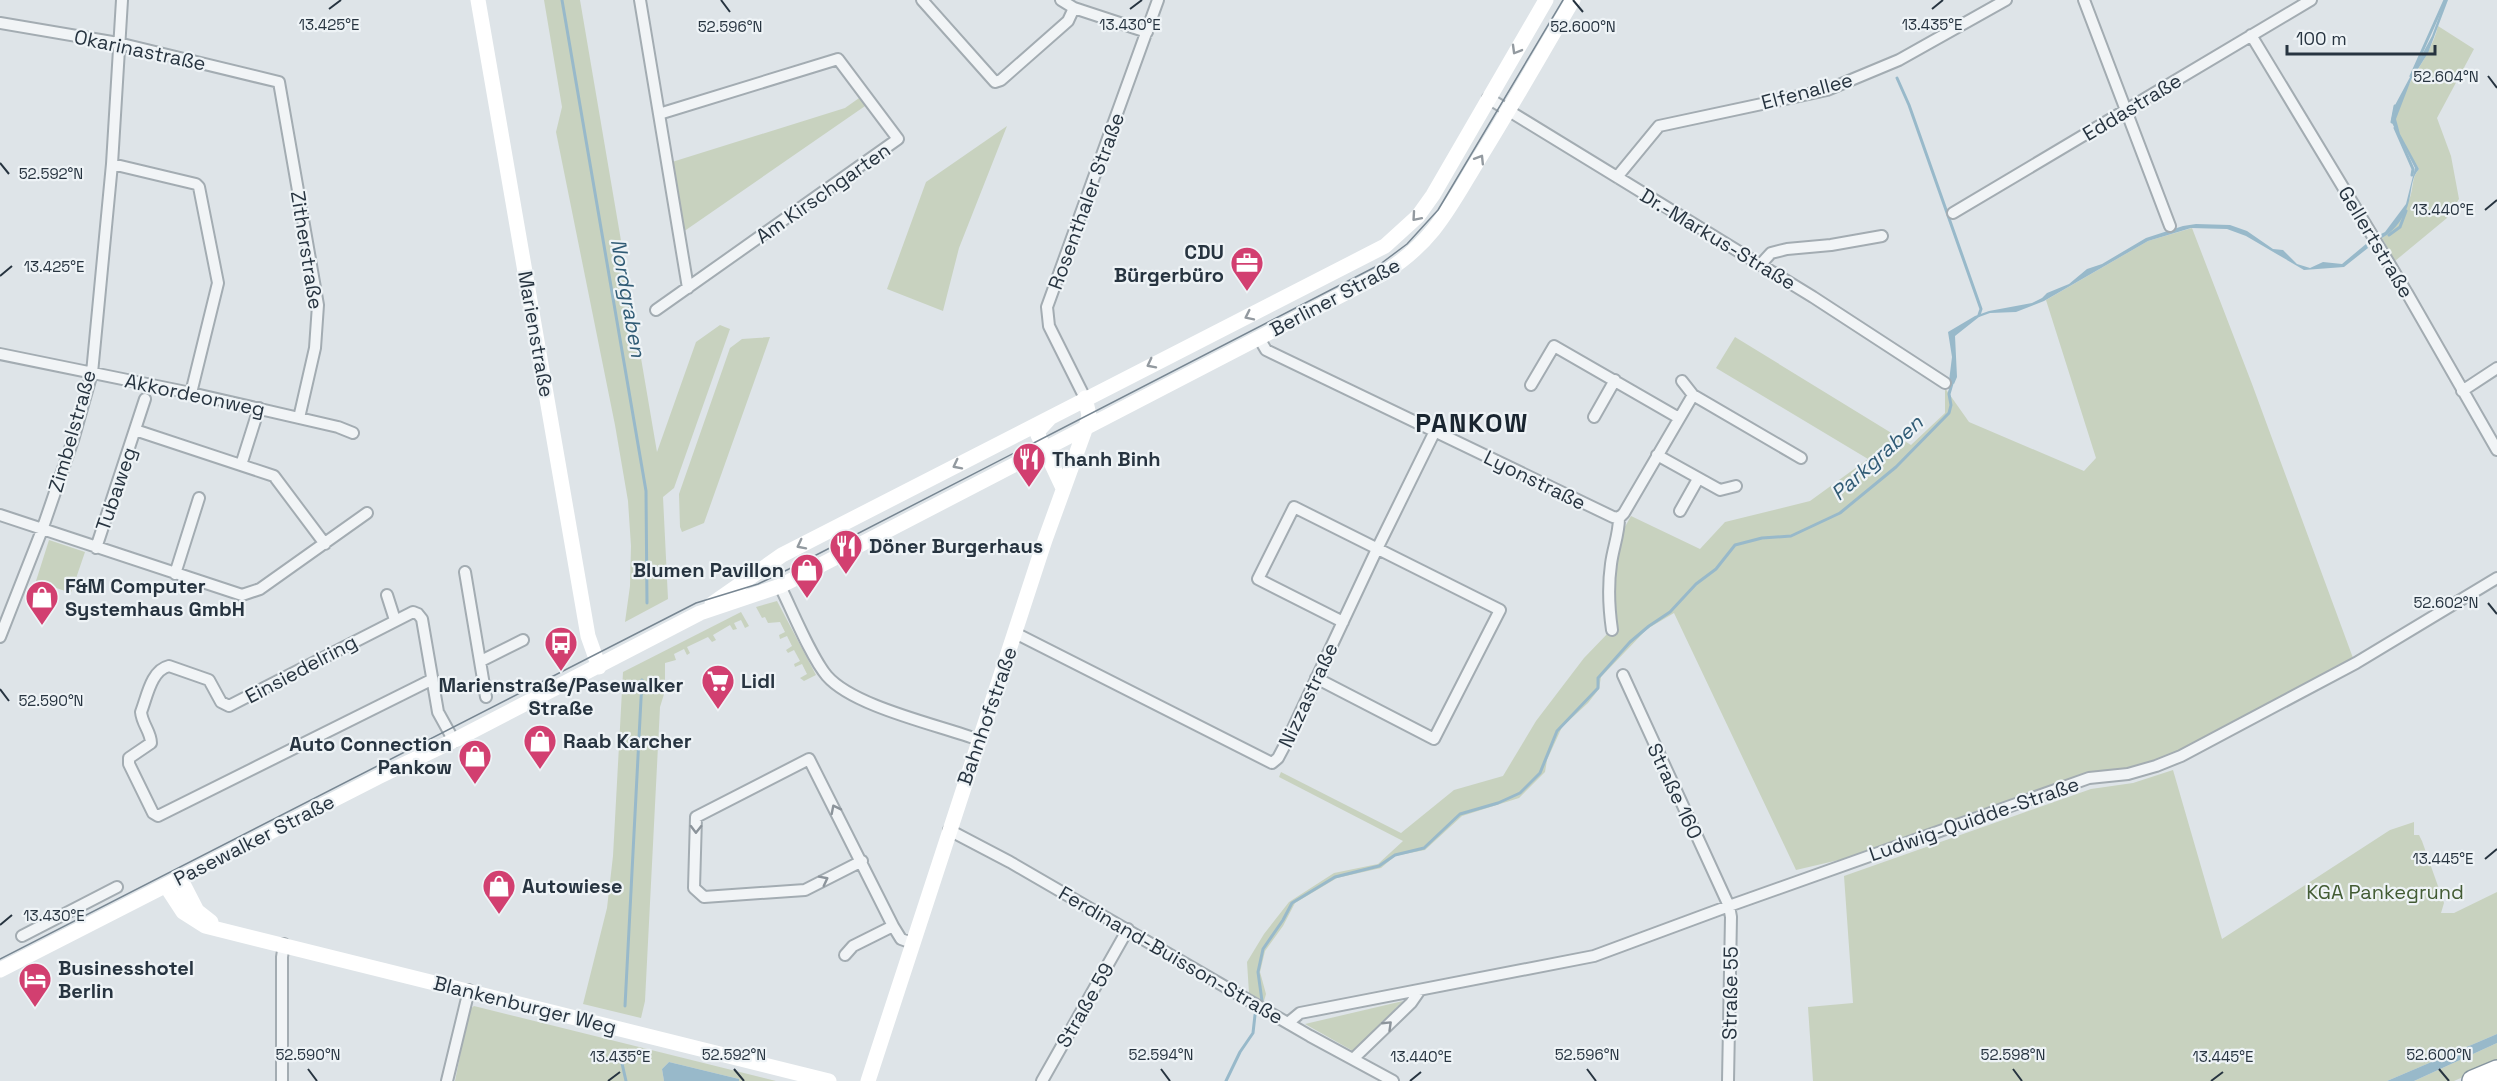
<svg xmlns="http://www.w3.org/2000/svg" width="2497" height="1081" font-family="'Space Grotesk',sans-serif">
<rect width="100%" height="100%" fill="#dee4e8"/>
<!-- green -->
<path fill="#c8d2bf" d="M544,0H580L657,452L696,342L720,325L730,329L674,488L663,497L668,599L625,622L630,586L631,546L628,501L615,425L556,132L562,107Z
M2438,26L2474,49L2437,118L2451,156L2459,199L2447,218L2395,261L2382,238C2394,231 2404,214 2409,200C2414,189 2411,178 2419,169C2411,155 2396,135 2396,119C2395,102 2420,68 2428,52C2432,44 2436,35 2438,26Z
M862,96L868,104L683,232L672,162L845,108Z
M1007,126L959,248L943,311L887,289L926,182Z
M2192,228L2252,384L2353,658L2249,719L2162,760L2132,767L2089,773L1843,859L1796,870L1674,613L1647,629L1601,677L1599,689L1588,703L1562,727L1547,760L1545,772L1519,798L1462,816L1425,850L1395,856L1381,868L1337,878L1295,903L1283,926L1265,951L1260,972L1266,994L1264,1001L1249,993L1247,962L1264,934L1289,902L1334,873L1378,864L1403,841L1279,777L1281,772L1401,833L1454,790L1503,776L1536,721L1584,658L1610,631L1614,608L1617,556L1622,532L1631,516L1700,549L1725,522L1810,501L1868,459L1716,368L1735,337L1911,445L1945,413V388L1969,422L2084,471L2096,458L2046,300L2148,241Z
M770,337L704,523L682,532L680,527L679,494L730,348L742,339Z
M49,540L85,552L71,593L36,581Z
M777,601L816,675L804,681L800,678L807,674L802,664L795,667L794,664L800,661L794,650L788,653L786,650L792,646L787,636L780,639L779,635L785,632L780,622L768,623L765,617L762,618L756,607Z
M741,612L749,626L745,628L741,620L734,623L737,629L733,630L730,625L713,635L716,640L712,642L708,637L687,647L690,653L687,655L684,649L674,654L676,660L665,663V691L660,707L645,1001L641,1018L583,1004L607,908L613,856L623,672Z
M2173,770L2222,939L2390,830L2414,822V835H2419L2422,841L2444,903L2441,913H2454L2497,892V1034L2387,1081H1813L1808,1007L1853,1003L1844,876L2091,789L2133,783Z
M1403,1001L1353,1051L1305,1024Z
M474,1006L776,1081H739V1079L669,1062L662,1069L664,1081H455L469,1010Z
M2497,1043V1062L2454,1081H2414Z"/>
<!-- water -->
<path fill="#98b9ca" d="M2445,0H2448L2428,53L2411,80L2396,119L2400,134L2419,169C2411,178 2412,189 2409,201C2406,215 2395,231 2382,238L2379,235L2385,232L2406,204L2415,168L2391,121L2394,107L2432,36Z
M2196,224L2230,225L2247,231L2273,249L2283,250L2297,264L2310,268L2323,262L2342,264L2366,244L2368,248L2344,267L2304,270L2246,236L2227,229L2191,228L2148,241L2044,301L2016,312L1990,313L1979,317L1955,336L1957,377L1954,384L1949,381L1952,357L1948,332L1975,316L1989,311L2032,303L2042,298L2047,293L2069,284L2087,269L2102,264L2146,238L2183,226Z
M2497,1034V1043L2414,1081H2387Z
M669,1062L739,1079V1081H664L662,1069Z"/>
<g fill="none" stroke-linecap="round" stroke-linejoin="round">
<!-- stream -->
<path stroke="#98b9ca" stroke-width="3" d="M562,0L646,491L647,603
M2411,76L2445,0
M1897,78L1909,105L1981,309L1979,315
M2392,122L2395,106
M2395,128L2413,169L2412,175
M2389,235L2400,227L2406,211
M1262,1001L1258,972L1263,949L1283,920L1292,903L1335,877L1379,866L1395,855L1424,848L1460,814L1498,803L1520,793L1540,773L1557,731L1598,688V678L1630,642L1649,626L1670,612L1696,584L1716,569L1735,545L1762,538L1791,536L1840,513L1896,467L1949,413L1951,405L1949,394L1953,380
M625,1006L642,680
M622,1051L621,1059L626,1081
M1226,1081L1240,1052L1253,1033L1255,1015"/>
<defs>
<path id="street" d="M640,0L688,288
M922,0L995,82L1001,80L1068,21L1074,8
M1061,0L1074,8L1147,32
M2084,0L2170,226
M0,23L118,43L279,82L318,305L315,348L299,418
M2251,35L2407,293L2497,450
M1488,98L1813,297L1945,383
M112,164L196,184L199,187L218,283L191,393
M1617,177L1659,126L1827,90L1899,60L2006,0
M1953,213L2311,0
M1761,264L1771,253L1787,249L1831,245L1882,236
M656,310L898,139L838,59L659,114
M1259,338L1266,350L1613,517L1619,518
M0,354L191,393L338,427L353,433
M1682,381L1693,395L1801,458
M1531,385L1554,346L1679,418
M2462,391L2497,368
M1085,398L1049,326L1047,307L1158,0
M1594,417L1615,380
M135,430L274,476L325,544
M1657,455L1720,490L1736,486
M241,465L259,408
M1680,511L1698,479
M0,515L242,595L260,589L367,513
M1619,518L1624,513L1693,395
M96,548L145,399
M465,572L486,697
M175,574L199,498
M780,586C792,610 811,657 827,676C854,707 939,725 979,740
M387,595L395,620
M1612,630C1609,609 1608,585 1611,564C1613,548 1619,534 1619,518
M1015,633L1272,763L1278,758L1287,741L1377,549L1435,431
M0,637L42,530L73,440L92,373L112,164L122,0
M481,661L523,640
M1623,675L1729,906L1731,917L1728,1081
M1316,678L1434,739L1500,610L1294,507L1258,579L1343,622
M431,680L158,816L153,813L129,764V758L151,743C151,732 142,724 141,712C147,697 151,670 169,666L209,680L221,702L229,706L413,612L418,614L422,619L438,712L454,741
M949,830L1010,862L1310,1036L1393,1081
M862,861L805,890L704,897L694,888L696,817L809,759L893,926L901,939L912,943
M22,936L117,887
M845,955L853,946L893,926
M1288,1023L1300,1013L1594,956L1729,906L2089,778L2128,774L2156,766L2181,756L2356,663L2497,578
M1353,1059L1411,1003L1420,990
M282,1081V957L284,944
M447,1081L469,990
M1042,1081L1128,929"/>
<path id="highway" d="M2473,1081L2497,1071"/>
</defs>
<!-- street casing -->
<use href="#street" stroke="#a3acb2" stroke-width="14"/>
<!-- highway casing -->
<use href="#highway" stroke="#85949f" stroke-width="24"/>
<!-- street -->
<use href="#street" stroke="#f1f4f6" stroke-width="10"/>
<!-- secondary -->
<path stroke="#fff" stroke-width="15" d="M478,0L588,636L599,667
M1049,419L1038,431V435L1063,488
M712,604L782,555L1385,246L1418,216L1433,195L1546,0
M180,878L197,911L211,922
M166,886L183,912L205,926L829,1081
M0,970L378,777L457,739L700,613L780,586L794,579L1384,273C1433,242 1448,210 1477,162C1510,109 1541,54 1573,0
M868,1081L1045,540L1086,427L1089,415L1085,398"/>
<!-- highway -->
<use href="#highway" stroke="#fff" stroke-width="21"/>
<!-- tram -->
<path stroke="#778692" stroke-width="1.5" d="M0,959L696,603L758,584L789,569L1379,265L1407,244L1438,210L1563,0"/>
</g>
<!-- one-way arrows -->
<defs><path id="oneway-chevron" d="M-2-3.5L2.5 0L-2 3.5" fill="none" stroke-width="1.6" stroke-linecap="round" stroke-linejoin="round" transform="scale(1.5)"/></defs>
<g stroke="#939aa0">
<use href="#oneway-chevron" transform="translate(1516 50) rotate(120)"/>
<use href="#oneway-chevron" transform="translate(1480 159) rotate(-58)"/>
<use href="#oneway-chevron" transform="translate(1416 217) rotate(131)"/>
<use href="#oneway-chevron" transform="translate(1249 316) rotate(154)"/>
<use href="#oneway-chevron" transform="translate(1151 364) rotate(153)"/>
<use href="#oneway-chevron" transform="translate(957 465) rotate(153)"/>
<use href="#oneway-chevron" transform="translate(801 545) rotate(153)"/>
</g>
<g stroke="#8c949b">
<use href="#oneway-chevron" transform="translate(835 809) rotate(-117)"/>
<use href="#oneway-chevron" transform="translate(696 829) rotate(91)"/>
<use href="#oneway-chevron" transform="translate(824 880) rotate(-27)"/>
<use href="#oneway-chevron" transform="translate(1388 1025) rotate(-44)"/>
</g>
<!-- ticks -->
<path fill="none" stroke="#273440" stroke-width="2" d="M721,0L730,12M1573,0L1583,12M329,9L341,0M1130,9L1142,0M1932,9L1943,0M2488,76L2497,88M0,163L9,174M2485,210L2497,200M0,276L12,266M2488,603L2497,614M0,689L9,701M2485,859L2497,849M0,925L12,915M308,1069L317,1081M734,1069L744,1081M1161,1069L1170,1081M1587,1069L1596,1081M2013,1069L2022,1081M2439,1069L2449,1081M608,1081L620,1072M1410,1081L1421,1072M2211,1081L2223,1072"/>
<!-- icons -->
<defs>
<symbol id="office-pin" viewBox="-11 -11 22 30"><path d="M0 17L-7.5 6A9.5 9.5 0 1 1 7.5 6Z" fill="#d23f70" stroke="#eef3f6"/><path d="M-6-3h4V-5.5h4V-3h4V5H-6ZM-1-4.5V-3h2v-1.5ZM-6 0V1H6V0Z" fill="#fff"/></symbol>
<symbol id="restaurant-pin" viewBox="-11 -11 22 30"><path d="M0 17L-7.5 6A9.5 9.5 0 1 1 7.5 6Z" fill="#d23f70" stroke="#eef3f6"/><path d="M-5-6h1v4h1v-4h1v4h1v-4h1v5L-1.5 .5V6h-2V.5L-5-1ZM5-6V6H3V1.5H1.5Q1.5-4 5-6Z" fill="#fff"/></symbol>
<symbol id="shop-pin" viewBox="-11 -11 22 30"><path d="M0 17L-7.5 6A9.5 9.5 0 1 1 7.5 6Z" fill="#d23f70" stroke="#eef3f6"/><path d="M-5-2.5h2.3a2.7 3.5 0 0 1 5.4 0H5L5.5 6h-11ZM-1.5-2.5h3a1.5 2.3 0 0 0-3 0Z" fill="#fff"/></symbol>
<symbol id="bus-pin" viewBox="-11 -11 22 30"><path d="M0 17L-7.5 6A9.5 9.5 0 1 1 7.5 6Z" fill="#d23f70" stroke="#eef3f6"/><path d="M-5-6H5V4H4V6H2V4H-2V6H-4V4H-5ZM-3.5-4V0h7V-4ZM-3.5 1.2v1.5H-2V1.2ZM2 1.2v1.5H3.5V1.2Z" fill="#fff"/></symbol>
<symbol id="supermarket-pin" viewBox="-11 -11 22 30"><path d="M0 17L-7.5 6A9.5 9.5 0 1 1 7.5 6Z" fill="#d23f70" stroke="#eef3f6"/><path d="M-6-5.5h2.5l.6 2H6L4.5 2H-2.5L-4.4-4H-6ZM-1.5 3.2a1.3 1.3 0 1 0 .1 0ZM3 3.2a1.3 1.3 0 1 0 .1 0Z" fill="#fff"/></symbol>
<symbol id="hotel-pin" viewBox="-11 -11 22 30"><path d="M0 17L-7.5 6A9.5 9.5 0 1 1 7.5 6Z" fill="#d23f70" stroke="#eef3f6"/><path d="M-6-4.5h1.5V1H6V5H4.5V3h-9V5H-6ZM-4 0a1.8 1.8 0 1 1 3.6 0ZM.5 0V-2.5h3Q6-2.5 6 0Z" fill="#fff"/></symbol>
</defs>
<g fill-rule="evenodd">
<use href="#office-pin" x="1228" y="244" width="38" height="52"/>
<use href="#restaurant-pin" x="1010" y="440" width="38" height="52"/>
<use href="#restaurant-pin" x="827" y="527" width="38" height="52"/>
<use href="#shop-pin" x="788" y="551" width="38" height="52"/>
<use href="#shop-pin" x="23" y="578" width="38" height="52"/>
<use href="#bus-pin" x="542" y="624" width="38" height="52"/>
<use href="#supermarket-pin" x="699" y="662" width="38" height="52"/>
<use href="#shop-pin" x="521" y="722" width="38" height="52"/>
<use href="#shop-pin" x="456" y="737" width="38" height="52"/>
<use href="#shop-pin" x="480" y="867" width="38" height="52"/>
<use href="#hotel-pin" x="16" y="960" width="38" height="52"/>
</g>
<g text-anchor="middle" stroke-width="4.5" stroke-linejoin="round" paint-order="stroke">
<!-- street labels -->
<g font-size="20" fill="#273440" stroke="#eef3f6">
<text transform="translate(140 50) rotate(12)" y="7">Okarinastraße</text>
<text transform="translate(1807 91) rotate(-15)" y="7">Elfenallee</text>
<text transform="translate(2132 107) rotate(-31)" y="7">Eddastraße</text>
<text transform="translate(823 193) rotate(-35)" y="7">Am Kirschgarten</text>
<text transform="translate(1086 201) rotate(-70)" y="7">Rosenthaler Straße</text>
<text transform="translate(1718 239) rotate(31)" y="7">Dr.-Markus-Straße</text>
<text transform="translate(2376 242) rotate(59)" y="7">Gellertstraße</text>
<text transform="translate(307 250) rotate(81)" y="7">Zitherstraße</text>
<text transform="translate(1335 297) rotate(-28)" y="7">Berliner Straße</text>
<text transform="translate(536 334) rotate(80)" y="7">Marienstraße</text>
<text transform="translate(195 395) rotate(12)" y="7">Akkordeonweg</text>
<text transform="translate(72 431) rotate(-74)" y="7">Zimbelstraße</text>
<text transform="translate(1535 480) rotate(26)" y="7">Lyonstraße</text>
<text transform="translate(116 489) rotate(-71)" y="7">Tubaweg</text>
<text transform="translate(301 669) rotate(-28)" y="7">Einsiedelring</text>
<text transform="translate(1308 695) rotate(-65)" y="7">Nizzastraße</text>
<text transform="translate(987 716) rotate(-71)" y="7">Bahnhofstraße</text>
<text transform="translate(1675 791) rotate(65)" y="7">Straße 160</text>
<text transform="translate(1974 819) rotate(-19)" y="7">Ludwig-Quidde-Straße</text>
<text transform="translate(254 840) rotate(-27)" y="7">Pasewalker Straße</text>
<text transform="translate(1171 955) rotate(30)" y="7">Ferdinand-Buisson-Straße</text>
<text transform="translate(1730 993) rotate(-89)" y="7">Straße 55</text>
<text transform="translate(525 1005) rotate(14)" y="7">Blankenburger Weg</text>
<text transform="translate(1085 1005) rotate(-60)" y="7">Straße 59</text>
</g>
<!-- poi labels -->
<g font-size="20" font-weight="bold" fill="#273440" stroke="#eef3f6" text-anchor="start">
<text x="1224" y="259" text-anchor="end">CDU<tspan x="1224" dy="23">Bürgerbüro</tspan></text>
<text x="1052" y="466">Thanh Binh</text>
<text x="869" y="553">Döner Burgerhaus</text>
<text x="784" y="577" text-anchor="end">Blumen Pavillon</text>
<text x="65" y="593">F&amp;M Computer<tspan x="65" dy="23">Systemhaus GmbH</tspan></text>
<text x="741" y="688">Lidl</text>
<text x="561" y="692" text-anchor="middle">Marienstraße/Pasewalker<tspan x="561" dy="23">Straße</tspan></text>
<text x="563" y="748">Raab Karcher</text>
<text x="452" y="751" text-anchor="end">Auto Connection<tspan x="452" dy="23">Pankow</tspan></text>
<text x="522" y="893">Autowiese</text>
<text x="58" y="975">Businesshotel<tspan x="58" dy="23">Berlin</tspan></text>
</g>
<!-- park labels -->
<g font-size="20" fill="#435c34" stroke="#eef3f6">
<text x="2385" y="899">KGA Pankegrund</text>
</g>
<!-- water labels -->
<g font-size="21" font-style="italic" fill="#305b75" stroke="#eef3f6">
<text transform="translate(628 298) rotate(80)" y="7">Nordgraben</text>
<text transform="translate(1877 458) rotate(-42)" y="7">Parkgraben</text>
</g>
<!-- district labels -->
<g font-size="26" font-weight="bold" letter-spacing="1.5" fill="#192530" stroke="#eef3f6">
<text x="1472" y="432">PANKOW</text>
</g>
</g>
<g font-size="15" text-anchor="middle" fill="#273440" stroke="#eef3f6" stroke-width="4.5" stroke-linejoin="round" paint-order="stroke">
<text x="1130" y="30">13.430°E</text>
<text x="1932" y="30">13.435°E</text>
<text x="329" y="30">13.425°E</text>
<text x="730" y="32">52.596°N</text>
<text x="1583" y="32">52.600°N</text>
<text x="2446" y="82">52.604°N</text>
<text x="51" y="179">52.592°N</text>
<text x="2443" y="215">13.440°E</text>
<text x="54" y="272">13.425°E</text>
<text x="2446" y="608">52.602°N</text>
<text x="51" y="706">52.590°N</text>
<text x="2443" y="864">13.445°E</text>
<text x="54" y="921">13.430°E</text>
<text x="308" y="1060">52.590°N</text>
<text x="734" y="1060">52.592°N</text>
<text x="1161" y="1060">52.594°N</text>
<text x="1587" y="1060">52.596°N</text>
<text x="2013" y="1060">52.598°N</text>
<text x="2439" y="1060">52.600°N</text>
<text x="620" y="1062">13.435°E</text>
<text x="1421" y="1062">13.440°E</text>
<text x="2223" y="1062">13.445°E</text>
</g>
<!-- scale -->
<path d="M2287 45v9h148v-9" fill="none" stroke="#273440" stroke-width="3"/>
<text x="2296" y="45" font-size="18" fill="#273440" stroke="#eef3f6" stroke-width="4.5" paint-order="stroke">100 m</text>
</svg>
